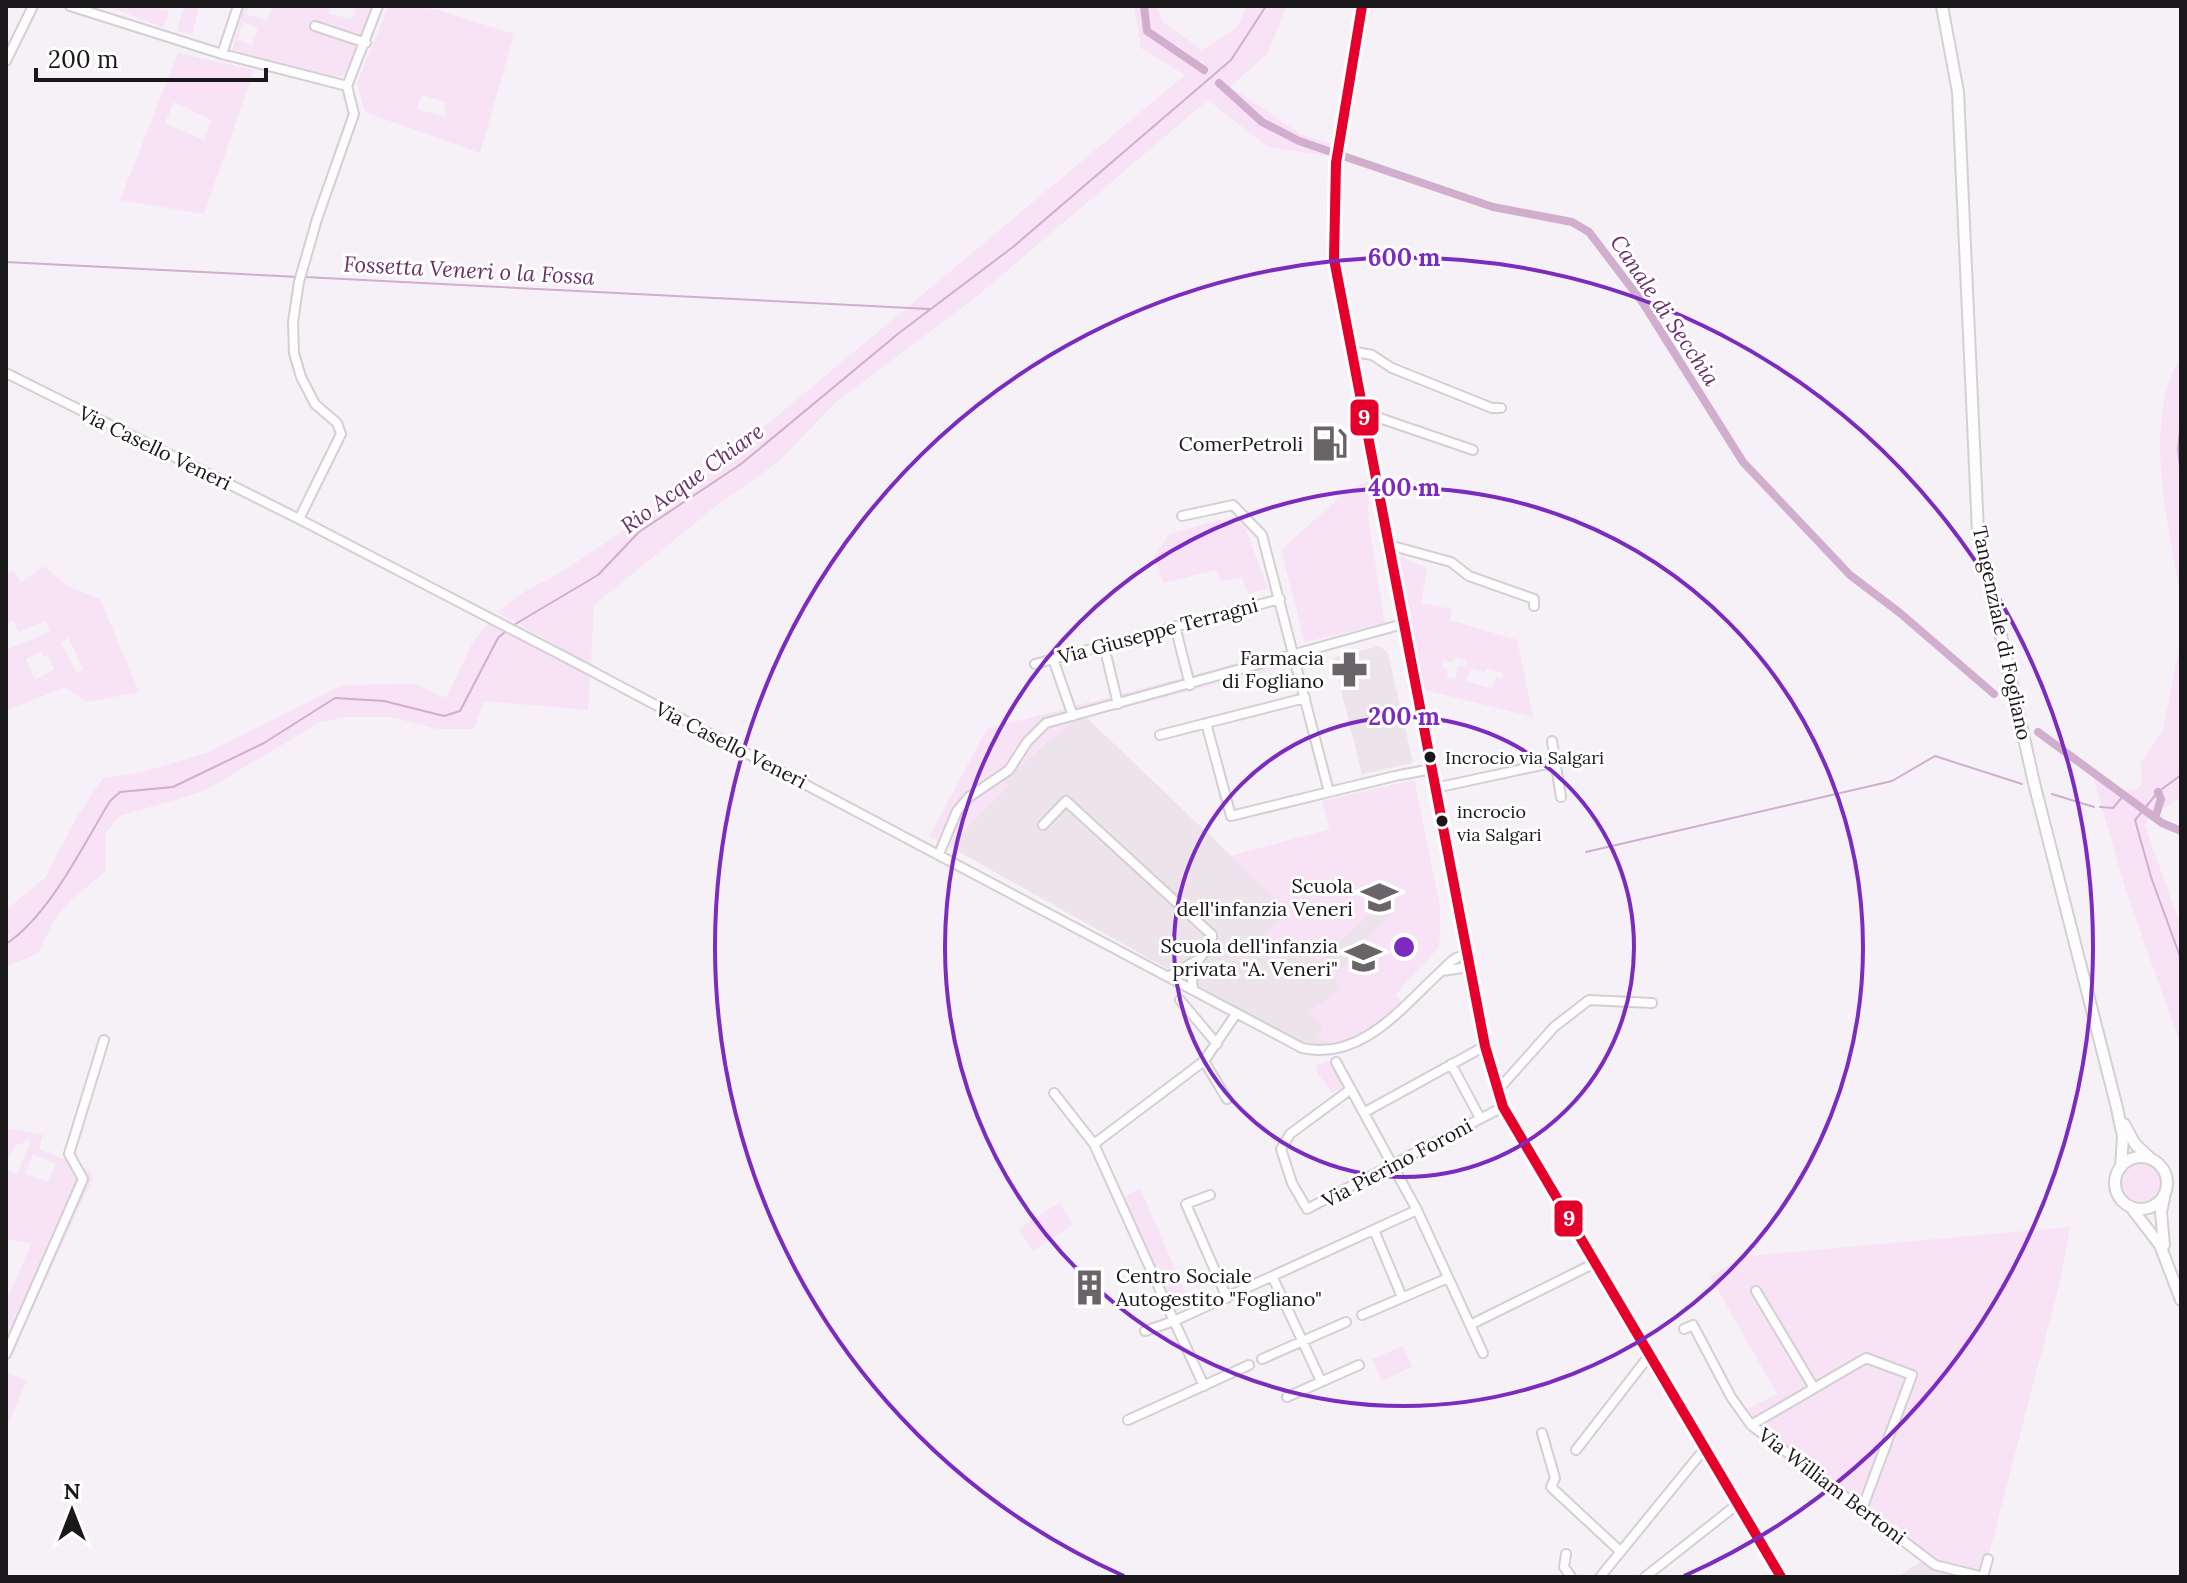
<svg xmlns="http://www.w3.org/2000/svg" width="2187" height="1583" font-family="Lora,serif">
<rect width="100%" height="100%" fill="#f6f1f6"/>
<!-- built -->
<path fill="#ece3eb" d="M1379,646L1388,653L1413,763L1362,774L1333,658Z
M1087,718L1289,911L1255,946L1303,918L1414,780L1440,907L1439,946L1425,963L1310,1013L1324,1027L1317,1035L1331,1047L1302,1044L952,848L955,840L1008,786L1004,781L1028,756L1073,721Z
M1927,1558L1974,1577H1897Z"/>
<!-- green -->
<path fill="#f8e2f5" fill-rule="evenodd" d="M107,6H146L169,11L164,28Z
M184,6H199L192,35L177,31Z
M244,6H249L246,14L267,21L272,6H331L328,14L352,19L356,9L347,6H373L353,67L337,79L232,50ZM243,23L258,28L252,45L237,40Z
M389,6L435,9L514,34L480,153L365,112L357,83ZM422,95L445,102L446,117L417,109Z
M1134,6H1157L1163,22L1202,50L1237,27L1247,6H1286L1268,53L1230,87L1302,135L1332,144L1330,156L1268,147L1208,100L971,301L835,403L779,461L716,506L594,605L588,710L484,701L474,729H437L391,717H344L319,723L204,791L120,816L106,832V871L73,898L54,920L38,953L6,967V910L46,877L76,818L103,778L139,773L206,753L343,685L416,684L446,698L473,642L488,624L559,659L561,648L498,613C517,592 542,584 566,569C612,540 655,507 702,479L1185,75L1141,48Z
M178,53L254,70L204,214L120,200ZM174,102L211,120L204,140L165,123Z
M2181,356V599C2169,527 2141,421 2181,356Z
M1369,480L1368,519L1385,623L1305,642L1281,550L1347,491Z
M1219,520L1244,525L1268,588L1248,594L1242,577L1221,581L1216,570L1163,583L1155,556L1169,534Z
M1396,555L1427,568L1421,603L1451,609L1450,620L1517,640L1533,717L1421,689ZM1455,657L1467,661L1465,668L1458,666L1455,679L1447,677L1448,670L1442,667L1444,660L1453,662ZM1470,668L1485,672L1487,668L1503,673L1501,679L1496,677L1492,689L1466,681Z
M43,566L68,586L100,599L139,692L87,702L65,687L6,711V650L50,632L45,621L18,632L14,621L6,624V574L14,570L21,583ZM69,638L83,670L77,673L61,642ZM41,652L43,656L48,655L54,669L35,680L26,659Z
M2181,638V797L2151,816L2145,825L2181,928V1046L2126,891L2093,777L2124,800L2129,789L2136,790L2142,784L2141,763L2163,730Z
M1288,650L1293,665L1073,721L1004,781L1008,786L956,840L952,848L929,837L987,729Z
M1414,780L1440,907L1439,946L1395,995L1402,1002L1355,1041L1331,1047L1316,1035L1323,1027L1309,1012L1342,989L1319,961L1297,944L1276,962L1255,945L1289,911L1230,856L1330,829L1322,801ZM1386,899L1391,914L1366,938L1384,958L1363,976L1349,962L1338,972L1324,956Z
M1340,1057L1353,1080L1332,1093L1318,1074L1317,1065Z
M6,1128L43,1135L39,1149L91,1171L92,1180L6,1366V1302L31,1244L6,1239V1170L17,1174L31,1141L26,1138L23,1143L14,1146L6,1165ZM33,1154L56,1164L48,1182L25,1174Z
M2119 1184a22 22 0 1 1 44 0a22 22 0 1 1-44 0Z
M1140,1188L1191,1305L1171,1314L1119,1200Z
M1059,1203L1073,1224L1033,1251L1019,1229Z
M2070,1227L2061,1277L1983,1577L1935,1565L1740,1413L1777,1394L1710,1276L1746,1256Z
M1403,1346L1412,1367L1382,1381L1372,1359Z
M6,1373L27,1380L6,1429Z"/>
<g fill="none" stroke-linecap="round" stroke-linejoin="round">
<!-- stream -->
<path stroke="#d1adce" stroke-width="2" d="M6,262L299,277
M305,277L930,309
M2181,422L2178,449L2181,476
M512,626L598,575L639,532L741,464L899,333L1013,247L1231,60L1266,6
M2181,775L2158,792L2135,820L2151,877L2181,959
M2052,794L2094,807
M2100,807L2113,808L2124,795
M1586,852L1892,781L1935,756L2022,784
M6,944C50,915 83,845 110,801L120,792L173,787L264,743L335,698L384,701L444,716L460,711L498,638L507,630"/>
<!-- canal -->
<path stroke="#d1adce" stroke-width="8" d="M1144,6L1147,31L1204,70
M1219,83L1262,122L1299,141L1493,207L1572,222L1589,232L1643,303L1743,462L1850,575L1900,613L1994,694
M2038,732L2162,823L2181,831
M2155,818L2161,799L2158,792"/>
<defs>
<path id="minor" d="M70,6L222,54L347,86L354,114L317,219L299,282L293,322L294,353L301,377L315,404L337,423L341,434L299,519
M1362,6L1336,163L1334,259L1485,1046L1503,1107L1532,1159L1781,1577
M315,26L366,43
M222,54L238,6
M6,61L33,6
M347,86L378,6
M1351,351L1372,355L1392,368L1492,408H1501
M6,373L299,519L567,658L1302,1048C1359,1061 1399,1011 1437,975C1448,966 1451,957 1466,955
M1362,412L1473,450
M1182,516L1233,505L1262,535L1329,792L1231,816L1206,723
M1389,545L1451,562L1469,576L1534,599V606
M1175,626L1190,685
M1104,646L1118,704
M1053,659L1073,716
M1035,664L1280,599
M1160,735L1305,698
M1552,741L1561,797
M1400,775L1432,769
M1435,788L1556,762
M1329,792L1395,776
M1043,825L1066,801L1212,935V944L1199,959L1170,976
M939,854L957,811L969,797L1009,770L1027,742L1046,723L1403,624
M1442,971L1469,967
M1193,990L1192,980L1199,960
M1180,1000L1217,1044
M1204,1061L1227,1099
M1336,1062L1417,1210L1483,1353
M1451,1064L1480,1118
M1351,1089L1290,1134L1281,1149L1292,1183L1307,1209L1503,1107
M1497,1091L1554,1027L1589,1000L1652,1003
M1054,1093L1094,1144
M1365,1112L1485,1046
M1210,1195L1186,1204L1227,1298
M1374,1230L1402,1297
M1273,1278L1321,1381
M1756,1291L1814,1388
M1362,1315L1448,1278
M1470,1325L1593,1264
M1684,1329L1693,1325L1731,1397L1751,1425L1935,1565L1983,1577
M1145,1331L1174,1321L1094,1144L1204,1061L1236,1014
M6,1354L83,1179L69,1154L104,1040
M1262,1359L1346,1322
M1204,1386L1174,1321L1417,1210
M1287,1397L1359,1365
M1128,1420L1249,1365
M1751,1425L1866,1358L1912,1375L1862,1509
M1542,1433L1555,1478L1551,1487L1620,1551
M1576,1450L1649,1356
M1566,1554L1564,1567L1571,1577
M1600,1577L1706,1447
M1645,1577L1739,1503
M1983,1577L1988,1559"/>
<path id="major" d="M1942,6L1958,92L1978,532L2034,783L2117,1108L2123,1137L2121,1167
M2124,1124L2135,1144L2151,1159
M2115 1183a26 26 0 1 1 52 0a26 26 0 1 1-52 0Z
M2164,1198L2161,1212L2164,1245
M2133,1210L2160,1245L2181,1300"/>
</defs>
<!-- minor casing -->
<use href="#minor" stroke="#d3cfd3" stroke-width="12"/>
<!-- major casing -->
<use href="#major" stroke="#d3cfd3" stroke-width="14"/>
<!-- minor -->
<use href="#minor" stroke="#fefdfe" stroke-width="8"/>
<!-- major -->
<use href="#major" stroke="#fefdfe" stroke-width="10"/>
<defs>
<path id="bus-1" d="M1362,6L1336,163L1334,259L1485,1046L1503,1107L1781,1577"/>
</defs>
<!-- bus-1 casing -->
<use href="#bus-1" stroke="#fff" stroke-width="16"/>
<!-- bus-1 -->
<use href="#bus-1" stroke="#e4002b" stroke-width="10"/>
</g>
<!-- distance rings -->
<g fill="none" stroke="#7b2cbf" stroke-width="4">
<circle cx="1404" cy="947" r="230"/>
<circle cx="1404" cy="947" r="459"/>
<path d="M1124 1576A689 689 0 1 1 1684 1576"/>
</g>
<!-- icons -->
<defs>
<symbol id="fuel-bare" viewBox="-9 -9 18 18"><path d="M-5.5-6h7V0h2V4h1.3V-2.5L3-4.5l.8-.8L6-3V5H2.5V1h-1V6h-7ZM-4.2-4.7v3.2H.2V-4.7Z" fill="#686468" stroke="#fff" stroke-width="2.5" paint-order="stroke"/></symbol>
<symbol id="pharmacy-bare" viewBox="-9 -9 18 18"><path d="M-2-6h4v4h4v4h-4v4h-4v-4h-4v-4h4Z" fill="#686468" stroke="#fff" stroke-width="2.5" paint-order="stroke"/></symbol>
<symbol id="school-bare" viewBox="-9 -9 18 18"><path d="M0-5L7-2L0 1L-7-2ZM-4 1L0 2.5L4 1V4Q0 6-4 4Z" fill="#686468" stroke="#fff" stroke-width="2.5" paint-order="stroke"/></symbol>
<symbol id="building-bare" viewBox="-9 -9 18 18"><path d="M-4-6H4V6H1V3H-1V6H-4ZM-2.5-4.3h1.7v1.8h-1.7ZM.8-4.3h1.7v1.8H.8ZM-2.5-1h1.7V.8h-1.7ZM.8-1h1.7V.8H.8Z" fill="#686468" stroke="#fff" stroke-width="2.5" paint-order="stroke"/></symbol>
</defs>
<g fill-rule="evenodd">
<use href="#fuel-bare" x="1304" y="418" width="51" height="51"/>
<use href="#pharmacy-bare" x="1324" y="644" width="51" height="51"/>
<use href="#school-bare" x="1354" y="872" width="51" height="51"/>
<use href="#school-bare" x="1338" y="932" width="51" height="51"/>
<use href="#building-bare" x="1064" y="1262" width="51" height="51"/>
</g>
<!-- markers -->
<g fill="#1b181b" stroke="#fff" stroke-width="3">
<circle cx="1430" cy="757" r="7"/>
<circle cx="1442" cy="821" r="7"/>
</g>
<g text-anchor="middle" stroke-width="6" stroke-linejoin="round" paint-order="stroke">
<!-- bus labels -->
<g font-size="18" fill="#1b181b" stroke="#fff" text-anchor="start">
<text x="1445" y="764">Incrocio via Salgari</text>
<text x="1457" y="818">incrocio<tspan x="1457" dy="23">via Salgari</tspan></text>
</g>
<!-- poi labels -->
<g font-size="20" fill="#1b181b" stroke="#fff" text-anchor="end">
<text x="1303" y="451">ComerPetroli</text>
<text x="1324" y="665">Farmacia<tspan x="1324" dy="23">di Fogliano</tspan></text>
<text x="1353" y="893">Scuola<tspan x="1353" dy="23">dell'infanzia Veneri</tspan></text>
<text x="1338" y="953">Scuola dell'infanzia<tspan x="1338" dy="23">privata "A. Veneri"</tspan></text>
<text x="1116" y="1283" text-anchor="start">Centro Sociale<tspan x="1116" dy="23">Autogestito "Fogliano"</tspan></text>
</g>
<!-- street labels -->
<g font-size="20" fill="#1b181b" stroke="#fff">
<text transform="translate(155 448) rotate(26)" y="7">Via Casello Veneri</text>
<text transform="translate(1158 631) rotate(-15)" y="7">Via Giuseppe Terragni</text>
<text transform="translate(2002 633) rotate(78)" y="7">Tangenziale di Fogliano</text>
<text transform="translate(731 745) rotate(27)" y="7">Via Casello Veneri</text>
<text transform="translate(1397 1163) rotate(-28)" y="7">Via Pierino Foroni</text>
<text transform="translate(1832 1486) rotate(37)" y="7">Via William Bertoni</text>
</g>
<!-- water labels -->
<g font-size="22" font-style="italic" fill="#6a2f67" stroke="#fff">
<text transform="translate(469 270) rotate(3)" y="8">Fossetta Veneri o la Fossa</text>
<text transform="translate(1665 310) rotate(56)" y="8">Canale di Secchia</text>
<text transform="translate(692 478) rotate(-36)" y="8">Rio Acque Chiare</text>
</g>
</g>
<circle cx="1404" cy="947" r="12" fill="#7b2cbf" stroke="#fff" stroke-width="4"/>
<g font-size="24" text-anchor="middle" font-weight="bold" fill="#7b2cbf" stroke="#fff" stroke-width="6" stroke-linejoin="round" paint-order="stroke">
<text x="1404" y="266">600 m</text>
<text x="1404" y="496">400 m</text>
<text x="1404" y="725">200 m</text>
</g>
<g stroke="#fff" stroke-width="3">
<rect x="1349" y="398" width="31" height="39" rx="8" fill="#e4002b"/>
<rect x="1553" y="1199" width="31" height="39" rx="8" fill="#e4002b"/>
</g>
<g font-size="22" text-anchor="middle" font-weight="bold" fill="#fff">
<text x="1364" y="425">9</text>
<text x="1569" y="1226">9</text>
</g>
<!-- border -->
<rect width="2187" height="1583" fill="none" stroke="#1b181b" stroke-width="16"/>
<!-- north arrow -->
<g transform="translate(72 1511)" stroke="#ffffff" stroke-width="6" paint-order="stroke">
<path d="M0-6L14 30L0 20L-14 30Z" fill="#1b181b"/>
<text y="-12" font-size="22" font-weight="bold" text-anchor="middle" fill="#1b181b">N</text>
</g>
<!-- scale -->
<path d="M36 68v12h230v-12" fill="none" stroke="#1b181b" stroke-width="4"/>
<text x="48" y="68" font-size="24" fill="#1b181b" stroke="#ffffff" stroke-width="6" paint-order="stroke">200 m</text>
</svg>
